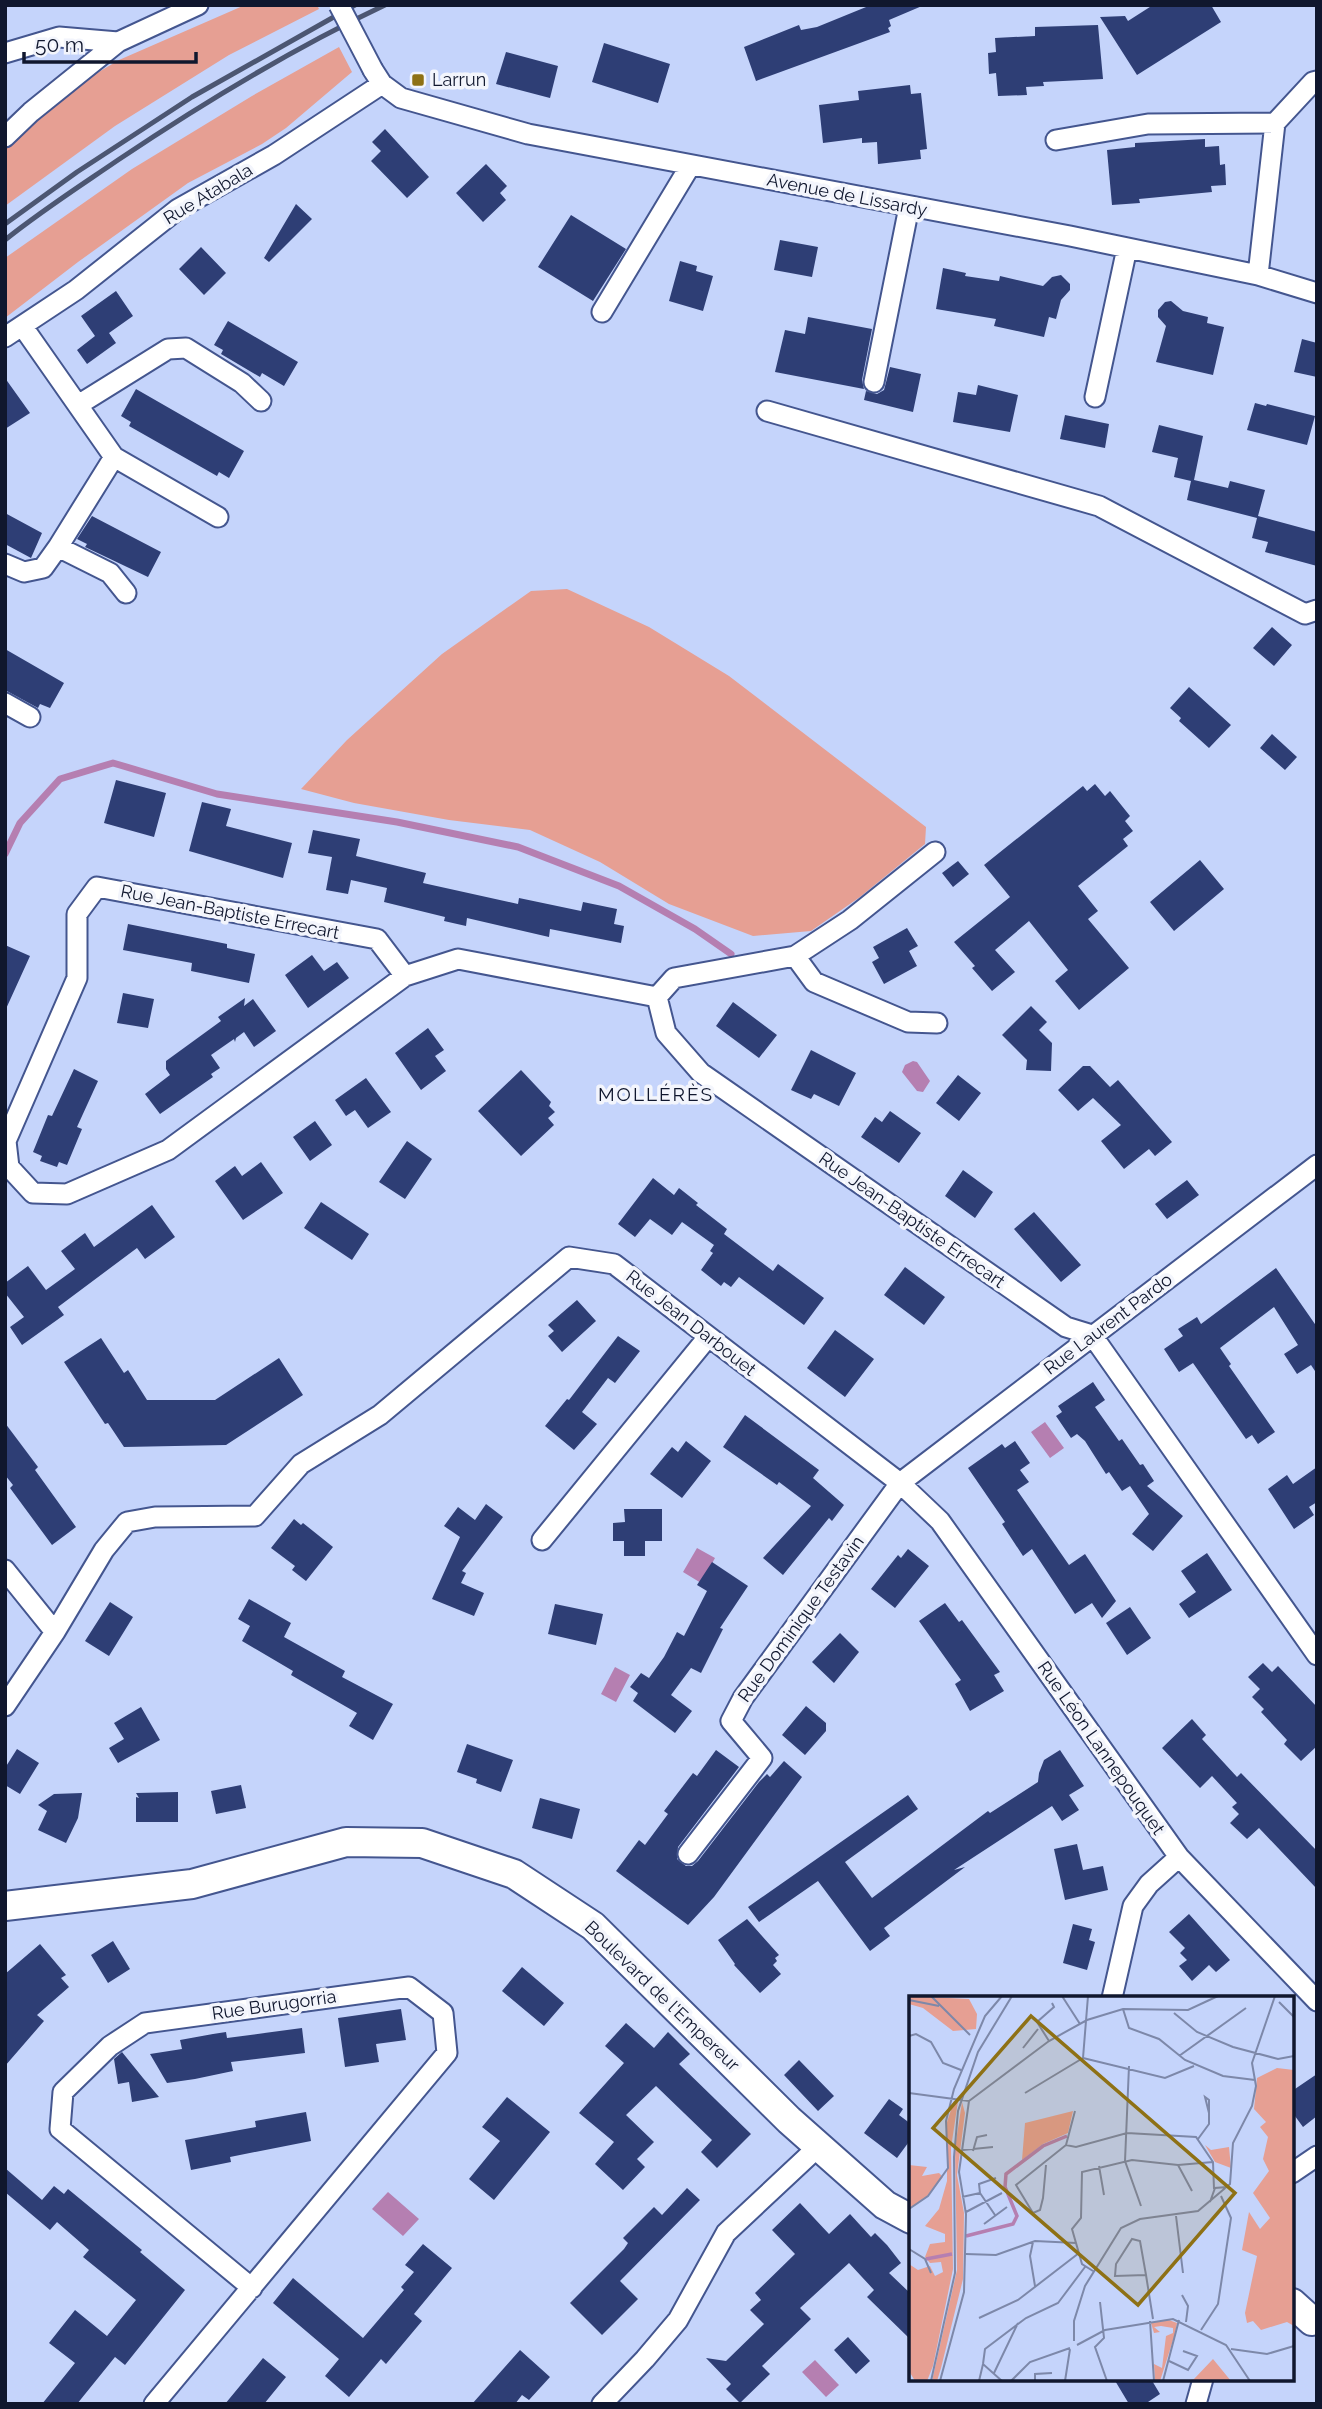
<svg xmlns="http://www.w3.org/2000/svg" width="1322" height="2409" font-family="Raleway,sans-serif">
<rect width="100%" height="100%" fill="#c5d4fb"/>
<!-- green -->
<path fill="#e69f93" d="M245,5H317L319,9L229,55L115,126L5,206V137L31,112L119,60Z
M339,47L352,72L286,128L262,144L188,183L78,262L5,318V258L132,169L252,96Z
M567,589L649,627L729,676L926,827L925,844L860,897L811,931L753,936L669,904L600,862L530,830L449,820L354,803L301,789L347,740L442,654L531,591Z"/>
<!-- water -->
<path fill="#b57fb1" d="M913,1061L917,1062L930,1081L923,1092L917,1091L902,1072L905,1065Z
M1045,1422L1064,1448L1050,1458L1031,1432Z
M697,1548L715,1558L701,1583L683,1572Z
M615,1667L630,1675L616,1702L601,1694Z
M388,2192L419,2219L403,2236L372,2209Z
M815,2360L839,2385L826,2397L802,2372Z"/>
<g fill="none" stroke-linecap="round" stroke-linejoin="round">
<!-- stream -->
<path stroke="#b57fb1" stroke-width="7" d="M5,854L20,823L60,779L113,763L217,794L397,822L518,847L619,886L695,929L731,954"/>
</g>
<!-- building -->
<path fill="#2e3e75" d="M871,5L922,6L889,20L891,26L888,28L890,32L756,81L744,47L799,25L801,30L817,27Z
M1153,5H1211L1221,22L1137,75L1100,17L1125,16L1128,21Z
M1098,25L1103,79L1043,82L1044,86L1026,87L1027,95L998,96L996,73L989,74L988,53L996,52L995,38L1035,36V27Z
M604,43L670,64L658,103L592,82Z
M506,52L558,66L550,98L496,84Z
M910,85L911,94L921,93L927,149L920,150L921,159L878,164L877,142L862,143V138L823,143L819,105L859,100L858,91Z
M385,129L429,177L407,198L371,161L381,151L372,142Z
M1205,139V147L1219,146L1220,165L1225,164L1226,185L1211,186L1212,192L1139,199L1140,203L1112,205L1107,150L1135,147V143Z
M486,164L507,186L500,193L506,200L483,222L456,193Z
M296,204L312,219L269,262L264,258Z
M571,215L626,249L593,301L538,267Z
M780,240L818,247L812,277L774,270Z
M201,247L226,273L204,295L179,269Z
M680,261L697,266L696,271L713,276L703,311L669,301Z
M943,268L966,273L965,276L999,281L1000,276L1043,286L1052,277L1061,275L1070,284V290L1061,300L1056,319L1049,317L1044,337L994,326L996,319L936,309Z
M116,291L133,316L109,333L116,343L87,364L77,350L95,336L81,316Z
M1171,301L1183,311L1208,317L1207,323L1224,327L1213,375L1156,362L1166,326L1158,317V310L1165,302Z
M808,317L872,329L862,380L864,389L775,372L785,330L805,334Z
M228,321L298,362L284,386L262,373L260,377L221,354L223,350L214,345Z
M1302,339L1317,343V377L1294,372Z
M890,367L921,374L913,412L864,400L866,391L877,394L884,390Z
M5,378L30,413L5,429Z
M978,385L1018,395L1010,432L953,422L958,392L976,395Z
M136,389L244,451L229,478L219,472L217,476L129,426L131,422L121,416Z
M1255,403L1266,406L1267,404L1315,416L1307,445L1247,430Z
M1065,415L1109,424L1105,448L1060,439Z
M1159,425L1203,436L1194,480L1228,488L1230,481L1265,490L1258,516L1317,532V566L1265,552L1268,542L1252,538L1257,518L1187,500L1191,481L1174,477L1178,458L1152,452Z
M5,513L42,533L31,558L5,544Z
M92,516L161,552L148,577L85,547L87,544L77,539Z
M1272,627L1292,645L1274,666L1253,648Z
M5,649L64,683L50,708L40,704L38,708L5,690Z
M1189,687L1231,725L1209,748L1179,721L1181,718L1170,708Z
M1272,734L1297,757L1285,770L1260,748Z
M116,780L166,793L154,837L104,823Z
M1095,784L1105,796L1110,791L1130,816L1125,821L1133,831L1123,839L1128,846L1078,886L1098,911L1088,919L1129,968L1079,1010L1055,981L1068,970L1029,921L995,950L1015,972L992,991L972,968L975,966L954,942L1010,897L984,865L1083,786L1087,791Z
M202,802L231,809L226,826L292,843L283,878L189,851Z
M313,830L360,839L356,856L426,873L423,883L518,904L519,898L581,911L583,902L617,909L614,924L624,926L621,943L550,929L549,937L467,918L466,926L444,921L445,917L384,902L387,888L351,880L348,894L326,890L332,857L308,853Z
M1200,860L1224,889L1174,931L1150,902Z
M958,861L969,874L953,887L942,873Z
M128,924L227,944V948L255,954L249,983L191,971L192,963L123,950Z
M907,928L918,946L909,951L917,966L884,984L872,962L879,958L873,947Z
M5,945L30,956L5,1011Z
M312,955L324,971L337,962L349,978L308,1008L285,975Z
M123,993L154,999L148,1028L117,1023Z
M245,998L244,1006L253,999L276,1031L254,1047L244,1032L236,1038L235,1042L234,1039L211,1055L220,1068L211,1074L213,1077L160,1114L145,1094L170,1075L166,1069V1061L221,1021L218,1017Z
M733,1002L777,1035L759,1058L716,1026Z
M1031,1006L1047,1022L1039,1030L1052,1043L1051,1071L1026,1070L1027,1060L1002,1035Z
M428,1028L444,1050L435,1056L446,1071L421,1090L395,1053Z
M811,1050L856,1073L839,1106L814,1094L811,1099L791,1090Z
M1083,1066H1090L1110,1087L1118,1080L1172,1142L1155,1156L1149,1149L1124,1169L1101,1141L1121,1125L1093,1098L1078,1111L1058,1090Z
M74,1069L98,1081L77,1127L82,1129L67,1165L59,1162L57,1167L40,1161L42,1156L33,1152L48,1115L52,1116Z
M521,1070L551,1102L549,1106L555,1112L548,1118L554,1125L521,1156L478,1111Z
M958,1075L981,1093L959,1121L936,1103Z
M366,1078L391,1112L368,1128L355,1110L346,1116L335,1100Z
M890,1111L921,1133L899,1163L861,1137L875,1117L882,1122Z
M315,1121L332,1145L310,1161L293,1137Z
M407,1141L432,1159L405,1199L379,1182Z
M261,1162L283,1193L243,1220L215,1181L235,1166L242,1176Z
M963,1170L993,1192L975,1218L945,1196Z
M653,1178L674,1195L679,1188L698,1203L696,1205L727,1229L724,1234L773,1271L778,1264L824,1298L804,1325L739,1277L731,1287L724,1282L721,1286L701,1270L713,1253L710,1251L714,1245L682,1222L672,1235L650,1219L635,1237L618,1224Z
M1187,1180L1199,1195L1167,1219L1155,1204Z
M321,1202L369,1234L352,1260L304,1228Z
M152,1205L175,1237L145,1259L137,1248L58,1307L64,1315L22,1345L10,1327L24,1317L5,1293V1283L28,1266L46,1290L75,1269L61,1251L85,1233L94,1247Z
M1034,1212L1081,1265L1061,1282L1014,1229Z
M905,1267L945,1297L924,1325L884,1295Z
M1276,1268L1317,1327V1374L1311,1365L1297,1374L1284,1354L1298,1345L1274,1307L1220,1348L1231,1364L1229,1366L1275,1432L1258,1444L1252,1435L1246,1439L1193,1363L1179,1372L1164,1349L1183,1336L1178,1329L1197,1317L1201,1324Z
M577,1300L596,1321L562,1352L548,1336L554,1331L548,1325Z
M835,1330L874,1359L845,1397L807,1368Z
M618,1336L640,1351L615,1383L608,1378L582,1412L597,1424L574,1450L545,1426L567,1399L569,1400Z
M101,1338L124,1373L128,1370L147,1400H215L279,1358L303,1395L226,1445L124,1447L108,1423L105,1424L64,1362Z
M1093,1382L1105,1400L1095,1407L1119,1441L1122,1439L1140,1465L1143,1464L1154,1481L1147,1486L1183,1516L1153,1551L1132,1534L1149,1514L1130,1486L1122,1491L1109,1472L1106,1474L1085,1441L1077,1434L1071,1438L1056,1416L1062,1412L1058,1406Z
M745,1415L819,1470L813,1478L844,1505L832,1521L829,1518L783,1575L763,1558L811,1506L779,1482L777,1485L723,1447Z
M5,1423L38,1467L35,1470L76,1527L52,1545L10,1488L13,1485L5,1475Z
M686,1441L711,1461L682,1498L650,1474L672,1447L678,1452Z
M1015,1441L1030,1463L1020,1470L1029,1482L1017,1490L1069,1565L1085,1554L1116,1601L1102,1618L1092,1603L1075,1614L1032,1549L1023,1556L1002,1524L1005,1522L968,1468L1002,1444L1005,1448Z
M1317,1467V1502L1309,1507L1314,1515L1294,1529L1268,1489L1287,1475L1293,1484Z
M486,1504L503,1517L462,1571L466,1573L461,1583L484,1593L474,1616L432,1599L460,1537L444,1526L458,1507L475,1520Z
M624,1509H662V1541H645V1556H624V1541H613V1523L625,1522Z
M294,1519L301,1525L303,1523L333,1547L306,1581L292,1570L295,1566L271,1548Z
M908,1549L929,1566L895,1608L871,1589L898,1555L901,1558Z
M1207,1553L1232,1590L1189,1618L1179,1604L1196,1592L1181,1571Z
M712,1562L748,1586L720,1628L723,1629L701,1673L691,1668L671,1695L692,1711L675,1733L633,1701L638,1693L630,1687L641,1673L649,1678L664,1657L677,1632L684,1636L707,1591L697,1585Z
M249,1599L291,1623L284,1637L345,1671L342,1677L393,1704L373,1740L349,1726L357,1713L291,1675L293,1671L242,1641L250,1626L238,1619Z
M110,1602L133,1617L109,1656L85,1641Z
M945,1603L959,1622L962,1620L1000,1672L994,1675L1004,1691L970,1711L955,1684L961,1680L919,1621Z
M555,1604L603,1614L596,1645L548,1634Z
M1130,1607L1151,1638L1127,1655L1106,1623Z
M840,1633L859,1652L834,1683L812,1662Z
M1263,1663L1272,1672L1278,1666L1317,1707V1746L1301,1761L1284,1744L1287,1740L1261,1712L1264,1709L1252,1697L1260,1689L1248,1677Z
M806,1706L826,1723V1731L805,1755L782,1735Z
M141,1707L160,1740L118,1763L109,1748L124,1739L114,1723Z
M1192,1719L1206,1735L1202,1739L1237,1777L1241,1773L1317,1851V1889L1259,1828L1247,1839L1230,1823L1239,1814L1232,1807L1237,1803L1212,1776L1200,1788L1162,1748Z
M467,1744L513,1760L501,1792L476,1783L477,1779L457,1772Z
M17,1749L39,1763L20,1794L5,1785V1768Z
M716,1750L739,1767L678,1847L677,1859L686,1866H692L698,1861L759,1782L767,1774L770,1777L784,1761L802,1777L714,1897L688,1925L616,1871L639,1840L645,1845L668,1814L664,1811L693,1773L697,1776Z
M1060,1750L1084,1786L1069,1795L1079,1810L1062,1821L1052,1806L954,1870L965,1867L884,1928L890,1936L870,1951L818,1881L759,1922L748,1907L908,1795L918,1809L845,1862L872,1898L988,1811L990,1813L1038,1782L1039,1773L1044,1760Z
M241,1785L246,1808L216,1814L211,1791Z
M178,1792V1822H136V1797L139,1798L136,1793Z
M82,1793L78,1818L66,1843L38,1830L47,1811L38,1805L54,1794Z
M540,1798L580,1809L572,1839L532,1828Z
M1077,1844L1083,1870L1103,1866L1108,1890L1065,1900L1054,1849Z
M1189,1914L1230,1960L1216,1972L1209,1965L1192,1981L1179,1966L1187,1960L1180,1953L1185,1948L1169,1932Z
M747,1919L779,1955L775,1958L777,1961L773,1965L781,1974L760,1993L734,1965L735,1964L718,1940Z
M1073,1924L1092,1929L1089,1940L1095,1942L1087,1970L1063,1963Z
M113,1941L130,1969L108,1983L91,1955Z
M40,1944L66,1975L61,1978L69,1987L37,2015L44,2021L5,2066V1974Z
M522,1967L564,2003L544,2026L502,1991Z
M401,2009L406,2040L376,2044L379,2062L345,2067L338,2018Z
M626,2023L654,2048L668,2032L690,2054L679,2064L751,2134L717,2168L701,2152L712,2140L656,2086L626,2115L654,2142L637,2159L645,2167L623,2190L595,2164L614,2142L579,2113L624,2063L605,2046Z
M302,2028L305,2053L231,2062L233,2071L195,2079L167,2083L150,2054L182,2049L180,2040L213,2034L226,2032L227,2038Z
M122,2052L143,2078L159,2097L132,2102L129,2082L118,2084L114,2059Z
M799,2060L834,2096L818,2111L784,2075Z
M1317,2074V2116L1303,2127L1292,2112V2091Z
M507,2097L550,2132L494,2200L469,2179L500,2141L482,2127Z
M889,2099L903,2109L899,2115L911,2124V2139L897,2158L864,2133Z
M306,2112L311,2141L230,2157L231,2162L191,2170L185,2140L256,2127L255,2121Z
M5,2168L42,2200L54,2186L64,2194L68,2189L142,2250L140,2252L185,2290L125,2365L115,2357L77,2404H42L75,2363L49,2343L75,2310L107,2336L136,2300L83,2257L89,2250L57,2222L50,2230L5,2192Z
M687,2188L700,2200L620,2281L638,2299L602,2335L570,2303L624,2249L628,2243L623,2238L654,2207L662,2215Z
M800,2203L829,2234L850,2214L871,2237L875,2233L887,2245L901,2263L889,2273L911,2294V2340L867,2297L874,2290L849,2263L800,2308L811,2319L762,2366L770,2374L740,2403L726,2389L731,2384L706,2358L726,2361L764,2324L750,2310L761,2300L755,2293L795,2254L772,2230Z
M423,2244L452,2268L414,2314L422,2321L386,2364L381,2359L349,2397L325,2376L339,2359L273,2303L293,2278L363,2338L404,2290L401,2287L414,2272L405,2265Z
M848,2337L870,2361L856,2374L834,2350Z
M520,2350L550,2377L529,2400L522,2395L515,2404H472Z
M263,2358L286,2377L264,2404H225Z
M1114,2379H1151L1160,2394L1145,2404H1129Z"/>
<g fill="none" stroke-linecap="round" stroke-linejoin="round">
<defs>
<path id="street" d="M5,53L59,37L118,42
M373,70L382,84L401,98L528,134L1070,236L1258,275L1317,293
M5,137L31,112L118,42L198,5
M1056,140L1148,124L1275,123
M1258,275L1275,123L1313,82L1317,81
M602,312L690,166
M23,327L114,457L218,517
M5,337L76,290L178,209L274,155L382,84
M874,382L909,207
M1095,397L1127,248
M78,405L168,349L186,348L242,383L261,401
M767,411L1099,506L1305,614L1317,610
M58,547L114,457
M5,564L24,572L43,568L58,547L110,573L126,593
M5,703L30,717
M795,956L814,982L908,1022L937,1023
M405,976L377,939L97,887L77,914V978L6,1141L9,1167L33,1193L67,1194L168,1150L405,976L458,959L657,997L666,1033L701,1073L1066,1327L1092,1335L1317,1655
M657,997L674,978L795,956L850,920L935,852
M542,1540L708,1337
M5,1570L55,1632
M5,1706L55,1632L104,1550L127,1522L155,1517L255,1516L301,1464L380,1415L569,1257L614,1264L900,1483L940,1521L1179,1857L1317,2001
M688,1854L762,1758L731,1721L743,1698L900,1483L1317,1165
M1112,1998L1133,1906L1149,1884L1179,1857
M1292,2173L1317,2156
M154,2404L447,2053L443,2013L409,1987L145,2023L110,2046L63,2092L60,2129L252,2288
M602,2404L645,2359L678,2320L726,2233L819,2146
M1196,2404L1203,2379"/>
<path id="secondary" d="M5,1906L192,1884L346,1842L422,1843L514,1874L593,1926L789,2120L885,2205L911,2219
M1292,2303L1312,2321"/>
</defs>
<!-- street casing -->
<use href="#street" stroke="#44568f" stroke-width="23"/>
<!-- secondary casing -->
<use href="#secondary" stroke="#44568f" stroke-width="32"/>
<!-- street -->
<use href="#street" stroke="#fff" stroke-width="19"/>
<!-- secondary -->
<use href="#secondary" stroke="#fff" stroke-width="28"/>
<!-- rail -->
<path stroke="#4c5672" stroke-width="5" d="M5,224L77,172L192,97L355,5
M5,240C41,211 80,186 118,160C203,103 292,49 385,5"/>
<defs>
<path id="street-bridge" d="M339,5L373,70"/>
</defs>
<!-- street-bridge casing -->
<use href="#street-bridge" stroke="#44568f" stroke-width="23" stroke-linecap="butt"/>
<!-- street-bridge -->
<use href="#street-bridge" stroke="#fff" stroke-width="19"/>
</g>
<!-- markers -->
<rect fill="#8e7115" stroke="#f3f5fc" stroke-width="2.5" x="411" y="73" width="14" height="14" rx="3.5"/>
<g text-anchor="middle" stroke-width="7" stroke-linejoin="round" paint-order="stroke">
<!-- poi labels -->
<g font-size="18" fill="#10172e" stroke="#f3f5fc" text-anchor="start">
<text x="432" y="86">Larrun</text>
</g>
<!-- street labels -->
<g font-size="18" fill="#10172e" stroke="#f3f5fc">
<text transform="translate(208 194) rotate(-31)" y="6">Rue Atabala</text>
<text transform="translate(847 195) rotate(11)" y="6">Avenue de Lissardy</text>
<text transform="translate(230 912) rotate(11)" y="6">Rue Jean-Baptiste Errecart</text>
<text transform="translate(912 1220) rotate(35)" y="6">Rue Jean-Baptiste Errecart</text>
<text transform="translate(691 1323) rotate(38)" y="6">Rue Jean Darbouet</text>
<text transform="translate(1108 1324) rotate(-37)" y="6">Rue Laurent Pardo</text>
<text transform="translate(801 1619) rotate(-54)" y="6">Rue Dominique Testavin</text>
<text transform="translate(1101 1748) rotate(55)" y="6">Rue Léon Lannepouquet</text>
<text transform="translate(662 1996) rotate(44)" y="6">Boulevard de l'Empereur</text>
<text transform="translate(274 2005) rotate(-8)" y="6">Rue Burugorria</text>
</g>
<!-- neighbourhood labels -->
<g font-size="19" letter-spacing="2" fill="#10172e" stroke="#f3f5fc">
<text x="656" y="1101">MOLLÉRÈS</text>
</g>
</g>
<!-- overview -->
<g transform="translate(909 1996)">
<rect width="385" height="385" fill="#c5d4fb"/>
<path d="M0,0L60,3L68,18L67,33L44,35L14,12L0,8ZM368,72L385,74V330L378,326L352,334L344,325L338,327L336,317L348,260L333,254L340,216L351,233L361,222L344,197L360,175L354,163L359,141L351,131L357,126L345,113L348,82ZM45,105H49L42,152L44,273L24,370L18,385H6L0,375V268L9,274L21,270L26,280L34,276L32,266L21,267L16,261L21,248L36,246V238L16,230L30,213L38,185V126ZM53,106L56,117L48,179L55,217L54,283L32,372L28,385H23L48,274L46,152ZM164,115L159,137L134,148L113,164L116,127ZM296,149L302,154L320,151L322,172L306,166ZM0,169L18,171L13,180L30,177L34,181L19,200L0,213ZM260,324L268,327L266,338L251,385H246L245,368L253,372L257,340L264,337V332L252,330L245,331L251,336L245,337L242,327ZM304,363L322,385H278L285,383Z" fill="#e69f93"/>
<path fill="none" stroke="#b57fb1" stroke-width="3.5" d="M57,240L104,228L108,220L96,191L97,178L134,150L158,140M17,263L43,258"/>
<path fill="none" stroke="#7d88a9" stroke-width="2" d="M22,0L61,39M153,0L171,28M0,4L30,10M370,6L385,21M214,13L220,32L250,43L276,64L314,80L346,84M265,17L288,36L324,51L369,63L385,60M0,40L7,38L22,46L34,67L52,74M140,45L128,26L145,11L143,7M114,52L129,33M270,60L337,12M174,62L256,82L285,70M174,62L179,0M220,70L216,165L232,210M0,97L60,105M116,97L174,62M60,105L140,45L178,24L214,13L279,14L309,0M289,143L300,128V104L296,101L300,117M157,149L166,115M54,154L84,151M64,155L68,141L78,139M137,169L134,202L131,214L124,217L107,189L157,149L167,151L218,137L287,141L304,166L305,193M269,169L283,195M190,170L195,199M71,197L86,219M53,201L71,197L70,188L87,182M301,206L306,192L318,191M0,213L19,200L39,172L37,125L45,93L76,20L93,0M57,216L93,197M267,220L274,277M75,228L98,211M124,246L121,260L126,290M0,253L16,263L22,277M57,258L87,259L126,245L167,247M184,275L173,268L163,233L172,222L173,176L223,164L269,169L304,166M237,279L206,280L207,268L223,243L231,245L237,279L244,323M273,299L279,310L277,326M191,306L195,342L186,351L198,385M70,322L109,304L170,257M241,325L245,385M292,334L309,308L322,222L312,200M165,345V325L176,290L212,232L231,223L289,215L321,188L324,147L343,110L347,90L343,67L366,0M168,349L196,334L264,323L317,349L341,385M322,353L358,358L385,350M260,365L279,374L288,360L274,355M74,368L76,353L117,322L149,307L176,271M85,377L109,327M22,385L46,277L45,161L49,115L69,56L103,0M31,385L55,296L57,218L50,176L60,105M70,385L74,368L93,385M102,385L121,366L161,352M126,385V378L143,377M156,385L161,353M254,385L270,324"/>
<path fill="#8e7115" fill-opacity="0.15" stroke="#8e7115" stroke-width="3.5" d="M122,20L326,197L229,309L24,132Z"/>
<rect width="385" height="385" fill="none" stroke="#10172e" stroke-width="3.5"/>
</g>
<!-- border -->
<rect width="1322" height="2409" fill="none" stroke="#10172e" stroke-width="14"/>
<!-- scale -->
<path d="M24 52v10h172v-10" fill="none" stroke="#10172e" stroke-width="3.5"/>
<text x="35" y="52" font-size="21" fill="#10172e" stroke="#f3f5fc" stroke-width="5" paint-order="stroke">50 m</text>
</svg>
